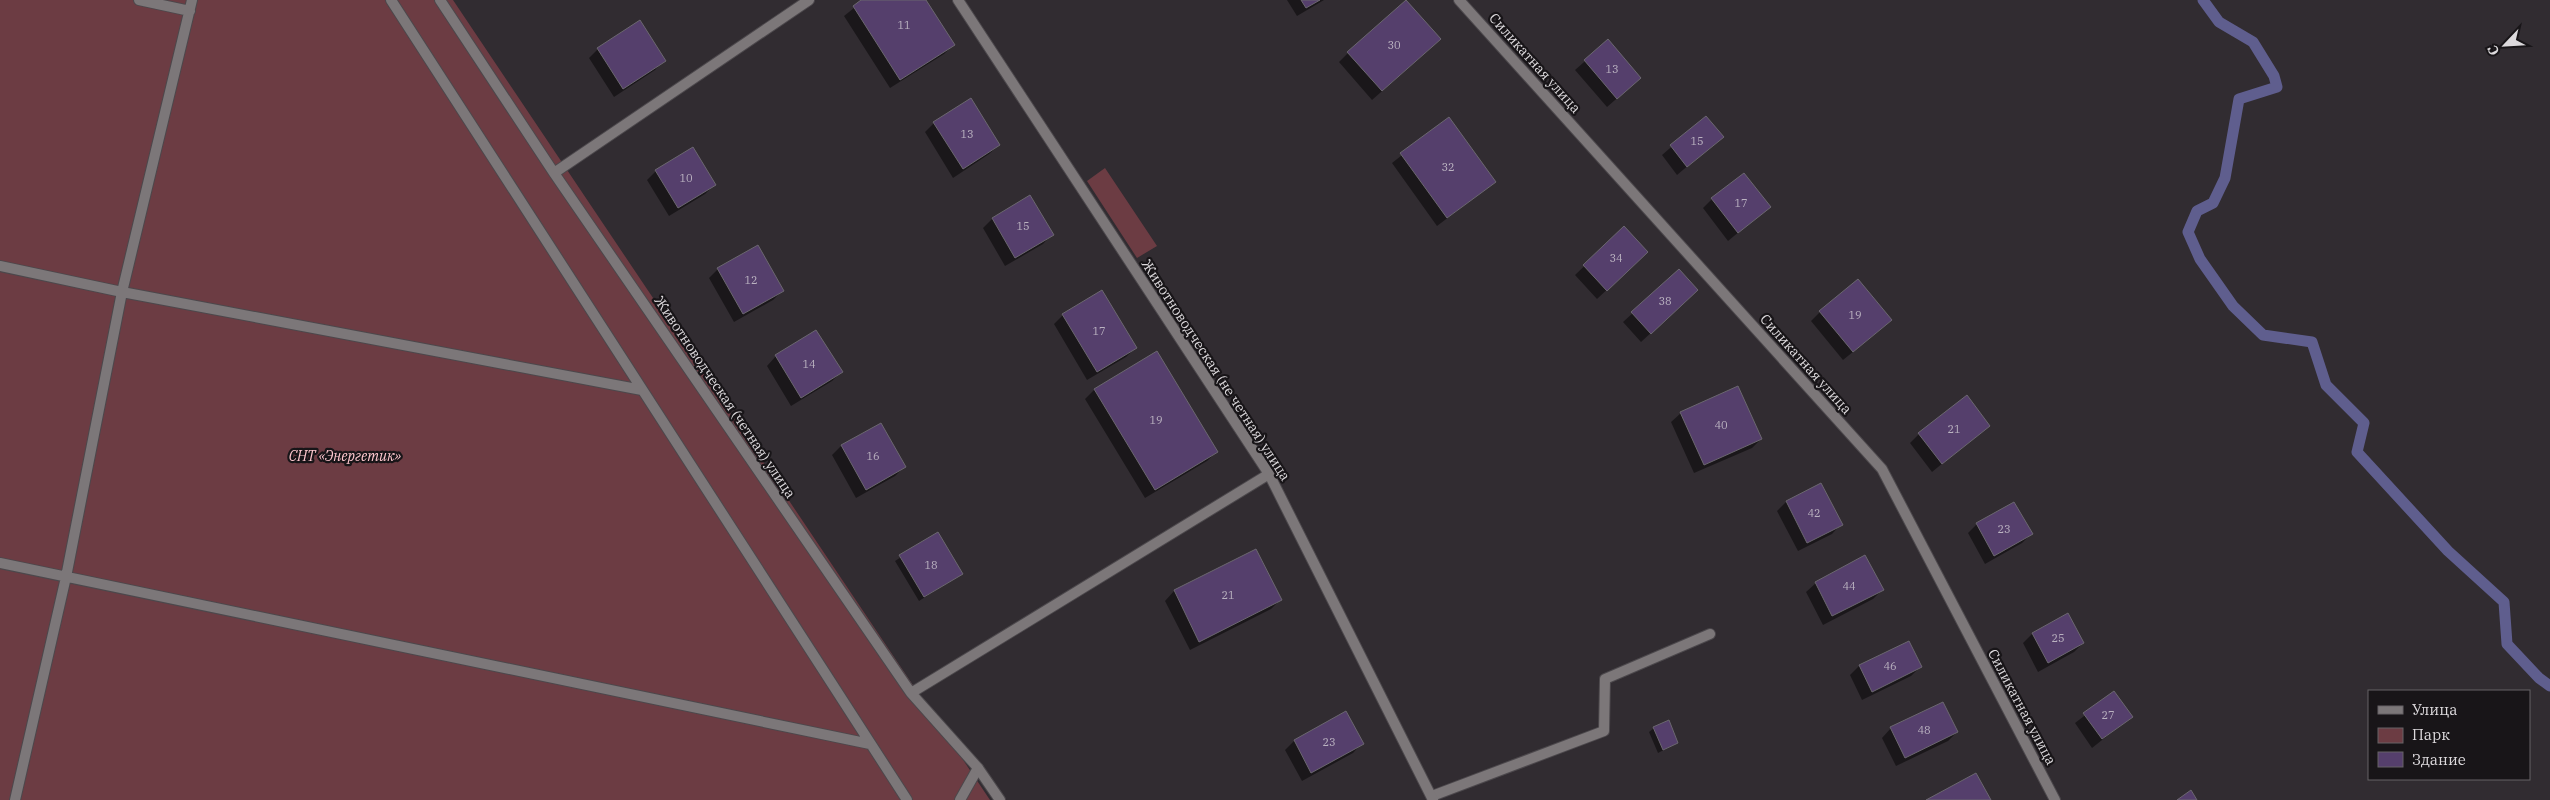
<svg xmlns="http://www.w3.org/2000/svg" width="2550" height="800" font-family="'IBM Plex Serif',serif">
<rect width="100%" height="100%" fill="#312c31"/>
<!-- green -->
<path fill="#6c3c43" d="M0,0H453L990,800H0Z
M1105,168L1157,246L1137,258L1087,181Z"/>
<!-- shadow -->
<path fill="#0007" d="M864,0H924L953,45L944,54L890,88L844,16Z
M1287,0H1324L1297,16Z
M1608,41L1630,87L1607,107L1575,70Z
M1431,48L1372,100L1339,62L1348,53Z
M598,49L664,60L655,70L614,97L589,58Z
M970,100L999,145L989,154L953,178L925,132L934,123Z
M1706,117L1722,137L1677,175L1662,155Z
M1449,118L1495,182L1437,226L1392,163Z
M656,171L714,185L705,194L669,216L647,180Z
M1030,197L1052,234L1043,244L1005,266L983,228L992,219Z
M1712,199L1769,207L1728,241L1703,208Z
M1624,228L1647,252L1597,299L1575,275Z
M718,269L782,291L773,300L734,322L709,278Z
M1679,271L1688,299L1641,342L1623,322Z
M1820,312L1881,329L1843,360L1811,321Z
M1063,315L1135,348L1126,357L1087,380L1054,324Z
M816,332L841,372L832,381L791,406L767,366L776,356Z
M1156,352L1216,452L1207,461L1145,498L1085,399L1094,390Z
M1681,413L1761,439L1752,448L1694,473L1671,422Z
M880,424L904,467L895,476L856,498L832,455L841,446Z
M1988,426L1932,472L1910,443L1919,434Z
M1821,485L1841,524L1832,534L1798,551L1777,511L1786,502Z
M1977,524L2031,534L2022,543L1985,564L1968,533Z
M937,534L961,574L919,601L895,561Z
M1255,551L1280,600L1271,609L1190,650L1165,601L1174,591Z
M1816,583L1882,590L1873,599L1823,625L1806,592Z
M2068,615L2083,643L2074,652L2038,672L2023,643L2032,634Z
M1908,642L1920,667L1911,676L1862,700L1850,675L1859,666Z
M2114,693L2131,717L2092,748L2075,723Z
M1345,713L1362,743L1353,753L1302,781L1285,750L1294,741Z
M1654,728L1677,743L1658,753L1649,732Z
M1891,728L1957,732L1948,741L1896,766L1882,738Z"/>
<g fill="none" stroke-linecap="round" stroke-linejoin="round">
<!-- stream -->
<path stroke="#5f5e8e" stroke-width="11" d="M2203,0L2219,22L2253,42L2274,76L2277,87L2239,99L2225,178L2213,203L2197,211L2188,232L2200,259L2233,306L2263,335L2312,342L2326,385L2364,423L2357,452L2448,551L2504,602L2507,644L2539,678L2550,686"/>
</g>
<!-- building -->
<path fill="#553f6c" stroke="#6b676f" d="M861,0H926L955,45L900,80L853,6Z
M1301,0H1320L1306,8Z
M1406,0L1441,39L1382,91L1347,52Z
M640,20L666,61L623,89L597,48Z
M1608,39L1641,78L1617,99L1584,60Z
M971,98L1000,145L963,169L933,122Z
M1706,116L1724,137L1687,167L1670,145Z
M1449,117L1496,182L1447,218L1400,153Z
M693,147L716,185L678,208L655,170Z
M1744,173L1771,207L1738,233L1711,198Z
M1030,195L1054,235L1015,258L992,218Z
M1624,226L1648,252L1607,291L1583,265Z
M758,245L784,291L743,314L717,268Z
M1679,269L1698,290L1651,334L1631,312Z
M1858,279L1892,320L1853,352L1819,311Z
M1102,290L1137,348L1097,372L1062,314Z
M816,330L843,372L801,398L775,355Z
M1157,351L1218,452L1155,490L1094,389Z
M1738,386L1762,439L1704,465L1680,412Z
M1967,395L1990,426L1942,464L1918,433Z
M881,423L906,467L866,490L841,445Z
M1821,483L1843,525L1807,543L1786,501Z
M2014,502L2033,534L1994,556L1976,523Z
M938,532L963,574L924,597L899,555Z
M1256,549L1282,600L1199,642L1174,590Z
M1865,555L1884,590L1832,616L1815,582Z
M2068,613L2084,643L2048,663L2032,633Z
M1909,641L1922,667L1872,692L1859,665Z
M2114,691L2133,717L2102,739L2083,713Z
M1943,702L1958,732L1905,758L1890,727Z
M1346,711L1364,744L1311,773L1294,740Z
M1669,720L1678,743L1663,750L1653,727Z
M1976,773L1991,800H1926Z
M2191,790L2197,800H2177Z"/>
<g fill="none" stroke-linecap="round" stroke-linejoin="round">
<defs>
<path id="service" d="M139,0L190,11
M391,0L907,800
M0,266L122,292L642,390
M0,563L870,744
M1432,796L1604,731L1605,679L1710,634
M15,800L66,577L122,292L192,0
M960,800L978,768"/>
<path id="minor" d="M440,0L554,173L911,693L978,768L1000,800
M958,0L1269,474L1433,800
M1459,0L1882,469L2055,800
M554,173L809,0
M911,693L1269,474"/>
</defs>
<!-- service casing -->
<use href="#service" stroke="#4c484c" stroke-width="12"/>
<!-- minor casing -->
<use href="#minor" stroke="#4c484c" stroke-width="12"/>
<!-- service -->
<use href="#service" stroke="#7c7779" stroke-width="10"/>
<!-- minor -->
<use href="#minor" stroke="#7c7779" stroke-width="10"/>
</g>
<g text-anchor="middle" stroke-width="4.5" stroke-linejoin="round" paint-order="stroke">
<!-- number labels -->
<g font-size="11" fill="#bab2c0">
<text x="904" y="29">11</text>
<text x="1394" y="49">30</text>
<text x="1612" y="73">13</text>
<text x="967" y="138">13</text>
<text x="1697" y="145">15</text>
<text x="1448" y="171">32</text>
<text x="686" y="182">10</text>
<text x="1741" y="207">17</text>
<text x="1023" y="230">15</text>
<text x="1616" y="262">34</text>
<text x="751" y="284">12</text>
<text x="1665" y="305">38</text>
<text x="1855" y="319">19</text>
<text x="1099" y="335">17</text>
<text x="809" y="368">14</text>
<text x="1156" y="424">19</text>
<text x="1721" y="429">40</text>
<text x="1954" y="433">21</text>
<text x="873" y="460">16</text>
<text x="1814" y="517">42</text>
<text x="2004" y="533">23</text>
<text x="931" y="569">18</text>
<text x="1849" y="590">44</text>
<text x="1228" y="599">21</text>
<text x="2058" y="642">25</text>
<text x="1890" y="670">46</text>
<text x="2108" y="719">27</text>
<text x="1924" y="734">48</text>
<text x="1329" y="746">23</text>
</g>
<!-- street labels -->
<g font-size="14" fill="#dcd9dc" stroke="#181518">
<text transform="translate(1535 63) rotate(48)" y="5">Силикатная улица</text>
<text transform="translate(1806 364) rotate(48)" y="5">Силикатная улица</text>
<text transform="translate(1216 370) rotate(57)" y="5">Животноводческая (не четная) улица</text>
<text transform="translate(725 397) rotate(56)" y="5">Животноводческая (четная) улица</text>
<text transform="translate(2022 707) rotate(62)" y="5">Силикатная улица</text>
</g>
<!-- park labels -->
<g font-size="14" font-style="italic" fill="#fec7ce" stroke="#181518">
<text x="345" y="461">СНТ «Энергетик»</text>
</g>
</g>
<!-- legend -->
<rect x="2368" y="690" width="162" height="90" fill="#181518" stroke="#666366"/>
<rect x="2378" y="706" width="25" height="8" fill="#7c7779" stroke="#666366"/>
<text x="2412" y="715" font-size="15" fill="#dcd9dc">Улица</text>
<rect x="2378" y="728" width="25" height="15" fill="#6c3c43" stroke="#666366"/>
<text x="2412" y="740" font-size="15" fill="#dcd9dc">Парк</text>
<rect x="2378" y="752" width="25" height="15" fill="#553f6c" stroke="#666366"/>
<text x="2412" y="765" font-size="15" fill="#dcd9dc">Здание</text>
<!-- north arrow -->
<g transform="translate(2505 45) rotate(245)" stroke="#181518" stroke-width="4" paint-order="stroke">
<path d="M0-4L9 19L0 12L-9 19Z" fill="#dcd9dc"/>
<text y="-8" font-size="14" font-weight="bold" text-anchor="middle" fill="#dcd9dc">С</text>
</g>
</svg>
